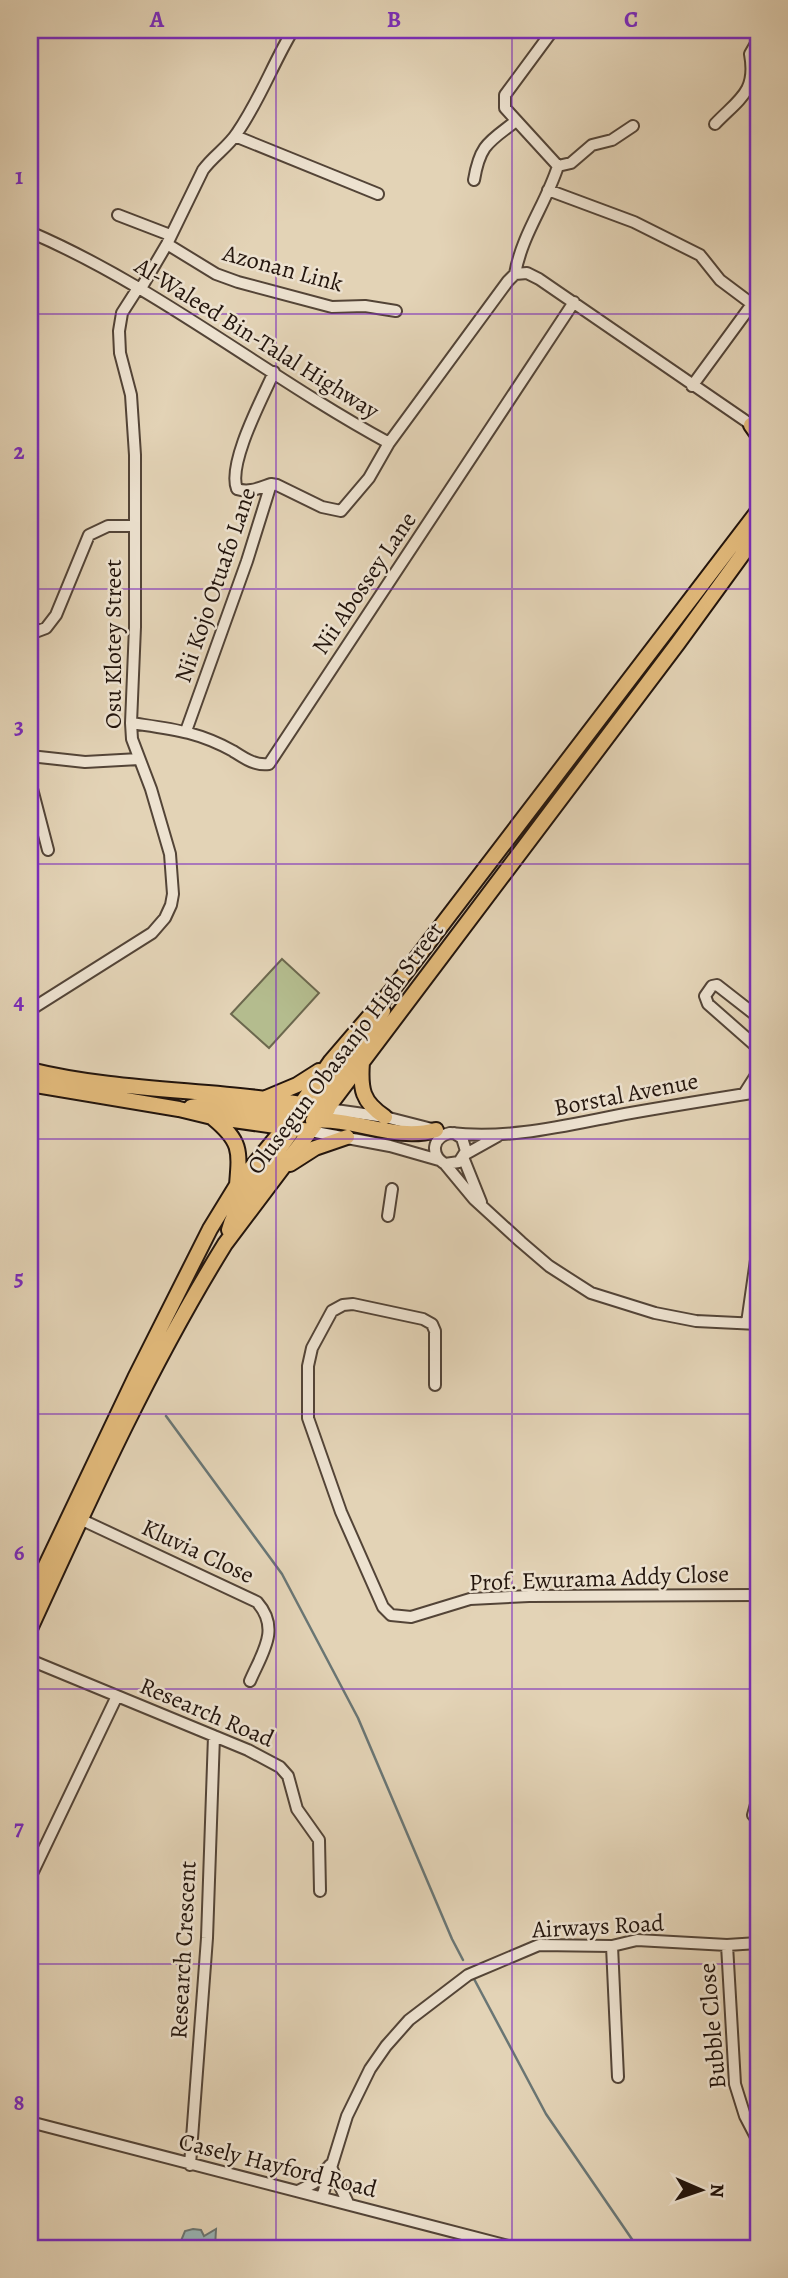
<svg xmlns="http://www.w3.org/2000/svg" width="788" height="2278" font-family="Alegreya,serif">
<rect width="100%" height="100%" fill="#e3d3b6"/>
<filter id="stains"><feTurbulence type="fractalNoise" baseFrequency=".00286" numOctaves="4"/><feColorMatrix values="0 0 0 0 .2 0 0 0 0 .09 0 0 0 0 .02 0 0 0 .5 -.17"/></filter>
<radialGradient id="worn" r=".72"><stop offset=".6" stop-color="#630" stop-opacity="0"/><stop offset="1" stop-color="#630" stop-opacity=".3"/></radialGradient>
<!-- green -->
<path fill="#b4bc8e" stroke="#6c684e" stroke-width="2" d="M282,959L319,993L269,1048L231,1014Z"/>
<!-- water -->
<path fill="#99b6b8" stroke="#6a7674" stroke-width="2" d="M193,2229L201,2230L204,2236L216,2229L215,2248H178L185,2231Z"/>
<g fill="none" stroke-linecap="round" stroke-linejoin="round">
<!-- stream -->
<path stroke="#6a7674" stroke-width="2.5" d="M166,1416L282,1574L358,1718L452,1939L463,1960
M473,1977L546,2114L638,2248"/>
<defs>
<path id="minor" d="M715,124C739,99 757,92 750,54L758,40
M235,136L378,194
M558,166L571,163L592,145L612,140L633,126
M474,180C480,144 489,142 516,121
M548,190L634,222L700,255L720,280L752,304
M118,215L170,235
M30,232C158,287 267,377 389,443L508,281L515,274L527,273L539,279L756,428
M167,244L216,274L238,282L332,307L365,306L396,311
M515,274C522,234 546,204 558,166L505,108V95L553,30
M140,290L167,244L203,170C213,156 228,147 237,133C260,100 273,63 293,30
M692,386L758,296
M271,484L277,485L322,507L341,511L369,478L389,443
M271,484C259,488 249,493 237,489C227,464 263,397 274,372
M30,634L46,628L56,615L89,535L108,526H135
M131,723C171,729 197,731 233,751C244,758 255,766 269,764L574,302
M30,727V732
M186,731L247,561L271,484
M30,756L85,762L139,759
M30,781L48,850
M30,1010L152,933L165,918L171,905L173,894L170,854L151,789L132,739L131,723L135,627V455L131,395L120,353L119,331L122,313L138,288
M758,1017L717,985L712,986L705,996L708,1004L758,1048
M744,1094L758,1072
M328,1109L385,1117L432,1129
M310,1131L390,1146L439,1160
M454,1133L462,1138L466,1151L459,1162L445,1164C430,1155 432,1137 450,1133C510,1140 567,1125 625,1114C670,1106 714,1099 758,1092
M464,1155L498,1136
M463,1157L481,1202
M445,1164L474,1199L521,1242L549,1266L591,1293L655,1313L696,1321L758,1324
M388,1216L392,1189
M747,1323L758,1246
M435,1385V1331L432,1324L423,1319L353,1304L343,1305L332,1311L312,1348L308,1366V1418L341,1512L383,1607L391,1615L411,1617L470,1599L529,1596L758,1595
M80,1519L257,1602C281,1629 262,1653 250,1681
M30,1660L248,1750L280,1767L288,1776L297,1809L319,1840L320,1891
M753,1815L758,1797
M30,1878L117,1696
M727,1945L735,2084L745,2116L758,2141
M612,1946L618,2077
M30,2122L516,2248
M190,2165L207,1938L214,1736
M298,2191L314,2183L330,2165L348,2203
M322,2197L347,2116L370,2069L386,2046L409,2020L468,1975L539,1945L612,1946L637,1940L727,1945L758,1943"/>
<path id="major" d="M751,425L758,435
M362,1062C360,1089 362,1102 385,1117
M30,1070C127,1094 230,1088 328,1109
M30,1084L179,1109L212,1117L310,1131
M266,1098L297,1085L319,1071
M191,1107L203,1105L299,1116
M313,1112L327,1089L383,1011
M213,1118C241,1141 240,1150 237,1185
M313,1121C354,1117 395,1142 436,1130
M290,1164L315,1148L347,1137
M229,1230C238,1195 276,1158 295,1126
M30,1599L135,1378L210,1229L237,1185L285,1127L331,1061L393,989L758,511
M30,1629C90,1498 149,1367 225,1244L678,643L758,533"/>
</defs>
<!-- minor casing -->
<use href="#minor" stroke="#534437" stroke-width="14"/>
<!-- major casing -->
<use href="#major" stroke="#23150d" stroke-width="18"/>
<!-- minor -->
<use href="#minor" stroke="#ede2d0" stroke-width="10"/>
<!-- major -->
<use href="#major" stroke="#e2ba7b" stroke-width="14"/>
</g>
<!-- grid -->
<path fill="none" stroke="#7b2cbf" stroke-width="2" stroke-opacity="0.55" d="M276,30V2248M512,30V2248M30,314H758M30,589H758M30,864H758M30,1139H758M30,1414H758M30,1689H758M30,1964H758"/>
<g text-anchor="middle" stroke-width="5" stroke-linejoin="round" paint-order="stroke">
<!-- street labels -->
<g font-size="24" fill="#23150d" stroke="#ede2d0">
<text transform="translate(283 268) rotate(15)" y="8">Azonan Link</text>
<text transform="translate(257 338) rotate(32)" y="8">Al-Waleed Bin-Talal Highway</text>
<text transform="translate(364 583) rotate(-56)" y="8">Nii Abossey Lane</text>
<text transform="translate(215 585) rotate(-71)" y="8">Nii Kojo Otuafo Lane</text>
<text transform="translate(113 644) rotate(-90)" y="8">Osu Klotey Street</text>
<text transform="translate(345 1048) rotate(-53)" y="8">Olusegun Obasanjo High Street</text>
<text transform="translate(626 1094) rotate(-11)" y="8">Borstal Avenue</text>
<text transform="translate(198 1551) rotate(25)" y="8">Kluvia Close</text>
<text transform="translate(599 1578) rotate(-2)" y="8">Prof. Ewurama Addy Close</text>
<text transform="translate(207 1712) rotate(23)" y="8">Research Road</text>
<text transform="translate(598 1926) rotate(-3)" y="8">Airways Road</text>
<text transform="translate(183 1950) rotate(-87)" y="8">Research Crescent</text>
<text transform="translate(712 2026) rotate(-95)" y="8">Bubble Close</text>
<text transform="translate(278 2165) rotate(14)" y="8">Casely Hayford Road</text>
</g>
</g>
<!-- margin -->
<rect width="788" height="2278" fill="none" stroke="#e3d3b6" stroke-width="77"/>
<!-- north arrow -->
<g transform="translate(701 2190) rotate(92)" stroke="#ede2d0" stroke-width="5" paint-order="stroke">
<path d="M0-5L12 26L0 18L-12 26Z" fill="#23150d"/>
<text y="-10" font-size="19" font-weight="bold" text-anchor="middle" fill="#23150d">N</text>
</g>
<rect x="38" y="38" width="712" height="2202" fill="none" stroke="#7b2cbf" stroke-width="2.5"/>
<g font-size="23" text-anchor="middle" font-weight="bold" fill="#7b2cbf">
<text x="157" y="27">A</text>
<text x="394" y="27">B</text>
<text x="631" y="27">C</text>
<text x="19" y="184">1</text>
<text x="19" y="459">2</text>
<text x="19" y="734">3</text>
<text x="19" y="1009">4</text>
<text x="19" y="1285">5</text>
<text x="19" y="1560">6</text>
<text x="19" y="1835">7</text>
<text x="19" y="2110">8</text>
</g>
<rect width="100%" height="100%" filter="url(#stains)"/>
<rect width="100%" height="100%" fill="url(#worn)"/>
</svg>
